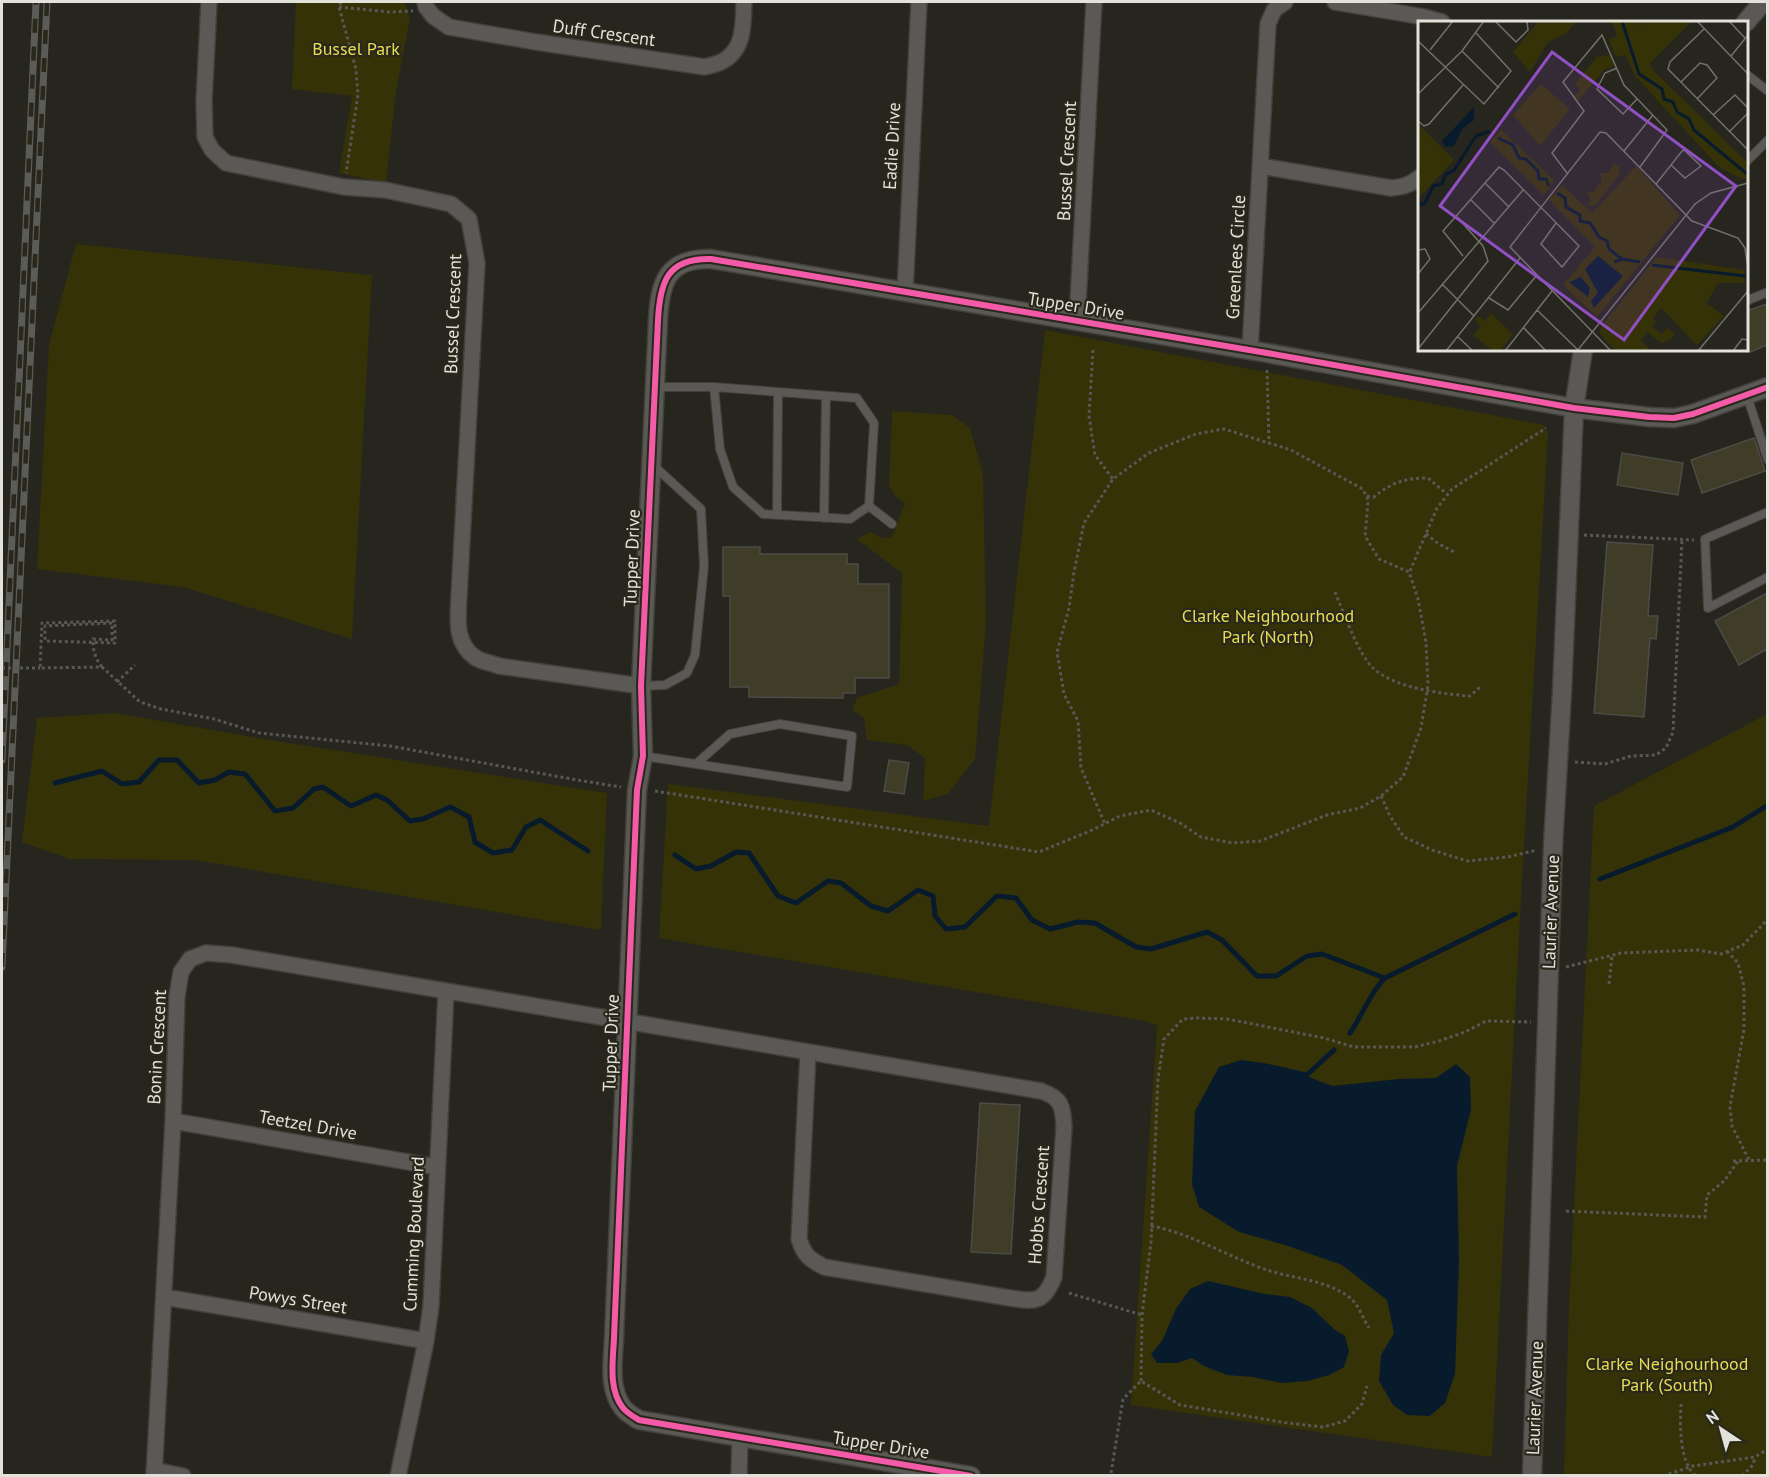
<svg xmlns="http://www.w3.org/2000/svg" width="1769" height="1477" font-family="'PT Sans',sans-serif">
<rect width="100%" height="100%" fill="#26251e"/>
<!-- green -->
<path fill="#363208" d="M296,2H405L410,19L396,91L386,183L339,173L352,96L292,89Z
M76,244L372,275L352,639L183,587L37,569L49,345Z
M1045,330L1544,425L1548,433L1521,898L1492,1457L1131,1405L1157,1026L1146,1021L659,938L668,784L989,826Z
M892,411L952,415L970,428L983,474L986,623L975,759L948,794L923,801L925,758L907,745L867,740L864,718L852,710L857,698L899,684L902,573L857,539L871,532L882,538L892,537L905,503L896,497L889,486Z
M114,713L270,740L607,793L601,930L195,860L69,859L22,842L37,718Z
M1767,714V1475H1564L1569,1305L1594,806Z"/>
<!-- water -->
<path fill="#071b2d" d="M1241,1060L1264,1063L1309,1073V1077L1332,1086L1399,1079L1436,1078L1456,1064L1470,1077L1471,1110L1457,1166L1459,1262L1455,1374L1445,1403L1430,1416L1407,1415L1393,1405L1379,1381L1381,1355L1394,1333L1387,1300L1342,1265L1285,1245L1239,1232L1199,1207L1192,1184L1195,1111L1219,1067Z
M1208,1281L1265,1294L1290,1297L1312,1308L1335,1330L1345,1336L1349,1351L1344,1367L1329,1375L1308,1381L1282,1383L1253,1377L1227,1375L1204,1366L1192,1358L1177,1363H1157L1151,1354L1162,1341L1176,1309L1190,1289Z"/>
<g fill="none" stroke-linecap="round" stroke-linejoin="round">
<!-- stream -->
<path stroke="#071b2d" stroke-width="5" d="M55,783L102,771L122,784L139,782L159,760H177L199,783L215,780L229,772L245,774L275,811L293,808L314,789L323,787L351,806L376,795L387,800L410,821L423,819L450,807L469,817L475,842L493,853L512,850L526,827L540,820L588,851
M675,855L696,869L711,866L736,852L749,853L778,896L796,903L828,881L841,883L871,906L888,911L918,890L933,896L935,916L946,929L965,927L997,896L1016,898L1032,920L1050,929L1078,922L1095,923L1136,947L1151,949L1207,932L1222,940L1257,976H1276L1307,956L1322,954L1385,978
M1600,879L1733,827L1768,805
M1350,1033C1362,1016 1371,991 1385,978L1515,914
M1309,1073L1334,1050"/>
</g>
<!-- building -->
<path fill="#3f3d28" stroke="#4c4c46" stroke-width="1.5" d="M1767,304V345L1750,352L1746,344V311Z
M1754,438L1765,471L1702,493L1691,460Z
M1622,453L1683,463L1678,495L1617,485Z
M1607,542L1653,545L1648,616H1658L1656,639L1650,638L1644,717L1594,713Z
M723,547H760V554H847V564H858V584H889V678H855V693H843V698L749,697V687H730V596H723Z
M1767,593V649L1739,665L1715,621Z
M889,760L909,763L904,794L884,791Z
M980,1103L1020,1105L1011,1254L971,1252Z"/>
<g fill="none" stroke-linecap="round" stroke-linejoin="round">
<defs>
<path id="service" d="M1746,74L1768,91
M1746,162L1768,140
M1746,301L1768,292
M656,387H714L857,398L874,423L869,506L892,524
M714,387L720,449L733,487L763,514L850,519L869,506
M1747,396L1768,460
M1768,512L1705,539L1708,608L1768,577
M777,515L778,392
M824,518L826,396
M641,686L665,685L687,673L695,655L704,566L701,509L654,466
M643,756L847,787L852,736L780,724L730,734L696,764"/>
<path id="minor" d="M209,2L204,101L205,137L212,150L226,163L344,187L385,190L451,204L469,219L477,263L459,596C458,619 454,643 476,658C482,662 492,663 499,666L641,686
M425,2L426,7L433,16L449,27L536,42L705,67C711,65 718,64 723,61C745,49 743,23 744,2
M1335,2L1424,17L1442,22
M1260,166L1391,188C1403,187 1410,185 1420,177
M905,292L919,2
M1077,321L1094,2
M1250,350L1268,24L1274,10L1285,2
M173,1121L437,1167
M164,1297L426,1341
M154,1470L183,1476
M154,1476L173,1121L177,996L181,972L190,959L206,953L232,955L1041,1091C1062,1098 1063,1107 1064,1127L1054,1277C1044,1303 1035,1302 1010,1298L824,1267C809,1259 804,1255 799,1239L808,1053
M398,1476L426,1341L431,1306L446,992
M739,1476L740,1437"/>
<path id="tertiary" d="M1746,22L1763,2
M971,1476L639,1420C634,1417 627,1413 623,1408C608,1389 613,1361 614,1338L637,790L643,756L641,686L658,320C660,282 667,258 711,259L1267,353L1574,408L1649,417L1674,418L1693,414L1768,387
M1532,1476L1553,846L1562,692L1574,408L1583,350"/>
</defs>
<!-- service casing -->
<use href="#service" stroke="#41403b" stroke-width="10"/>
<!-- minor casing -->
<use href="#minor" stroke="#41403b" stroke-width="18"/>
<!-- tertiary casing -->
<use href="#tertiary" stroke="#41403b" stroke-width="21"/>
<!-- path -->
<path stroke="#585753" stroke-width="3" stroke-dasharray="3 3" stroke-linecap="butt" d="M341,2L339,7L356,69L358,95L346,173
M339,7L390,12L413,11
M1093,350L1089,416L1095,455L1113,479
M1267,370L1269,443
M1367,496L1374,497C1392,482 1406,478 1428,478L1447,494
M1426,534L1439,544L1456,553
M1584,535L1694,540
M1410,571L1437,508L1452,489L1546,428
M1335,592C1343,611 1358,653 1372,667C1393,688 1442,694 1470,696L1480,687
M102,667C95,658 93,651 93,639L112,640V623L45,626V641L115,643V621L42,623L40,668L102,667L140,702L161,709L214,719L259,733L390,746L577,780L621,787
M117,682L135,665
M1575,762L1605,764L1631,756L1656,755L1666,748L1673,732L1682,540
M655,791L1039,852L1090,831L1120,816L1151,810L1180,823L1201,837L1232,843L1260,841L1327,815L1360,808L1381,796L1403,777L1421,728L1428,685L1426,642L1418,599L1409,572L1379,559L1365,536L1368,502L1367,496L1361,488L1291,450L1224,429L1196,434L1149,453L1113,479L1084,523L1074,572L1069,608L1057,652L1064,694L1078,721L1081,768L1105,824
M1381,796L1390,816L1404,837L1432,850L1467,861L1508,857L1537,850
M1727,951L1738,963L1744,986V1029L1730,1107L1732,1126L1749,1160
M1566,967L1621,953L1698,950L1721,954L1743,945L1768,919
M1609,984L1612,956
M1733,1161L1768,1160
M1566,1211L1705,1217L1707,1195L1724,1181L1739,1160
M1151,1226C1191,1233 1228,1257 1267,1270C1294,1279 1324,1279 1349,1297C1358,1303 1363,1319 1369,1328
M1069,1293L1142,1315
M1141,1381L1142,1315L1151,1242L1158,1079L1164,1039L1183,1019L1198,1018L1227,1019L1324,1038L1354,1047H1415L1439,1041L1465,1032L1486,1021L1531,1022
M1681,1404C1680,1424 1679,1463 1696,1476
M1111,1473L1123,1399L1141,1381L1180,1405L1288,1423L1323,1427L1345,1421L1362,1404L1367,1386
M1663,1476L1693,1466L1755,1457L1768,1449
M1742,1476L1753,1465L1755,1457"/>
<!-- service -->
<use href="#service" stroke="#5a5955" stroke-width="8"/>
<!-- minor -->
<use href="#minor" stroke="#5a5955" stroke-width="15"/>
<!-- tertiary -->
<use href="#tertiary" stroke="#5a5955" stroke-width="18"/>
<defs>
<path id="rail" d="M2,760L36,2
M2,967L47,2"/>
</defs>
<!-- rail casing -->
<use href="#rail" stroke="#5c5c56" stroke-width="7"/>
<!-- rail -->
<use href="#rail" stroke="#29281b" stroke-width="4.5" stroke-dasharray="14" stroke-linecap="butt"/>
<!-- path-bridge -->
<path stroke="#585753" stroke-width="3" stroke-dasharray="3 3" stroke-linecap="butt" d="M2,668H40"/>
<defs>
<path id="cycleway" d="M971,1476L639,1420C634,1417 627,1413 623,1408C608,1389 613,1361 614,1338L637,790L643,756L641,686L658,320C660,282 667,258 711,259L1267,353L1574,408L1649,417L1674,418L1693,414L1768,387"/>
</defs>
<!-- cycleway casing -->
<use href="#cycleway" stroke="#29281b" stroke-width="10"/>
<!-- cycleway -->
<use href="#cycleway" stroke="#f35aa7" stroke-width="6"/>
</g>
<g text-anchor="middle" stroke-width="4.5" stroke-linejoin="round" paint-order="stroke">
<!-- street labels -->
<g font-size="18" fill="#e2e2da" stroke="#29281b">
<text transform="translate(604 33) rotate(8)" y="6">Duff Crescent</text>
<text transform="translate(892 146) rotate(-87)" y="6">Eadie Drive</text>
<text transform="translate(1067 161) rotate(-87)" y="6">Bussel Crescent</text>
<text transform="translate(1236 257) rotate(-87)" y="6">Greenlees Circle</text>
<text transform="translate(1076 306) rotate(9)" y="6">Tupper Drive</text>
<text transform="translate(453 314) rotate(-88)" y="6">Bussel Crescent</text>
<text transform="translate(632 558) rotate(-88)" y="6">Tupper Drive</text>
<text transform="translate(1551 912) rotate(-88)" y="6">Laurier Avenue</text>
<text transform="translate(611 1043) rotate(-88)" y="6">Tupper Drive</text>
<text transform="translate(157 1047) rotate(-87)" y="6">Bonin Crescent</text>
<text transform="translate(308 1125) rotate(10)" y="6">Teetzel Drive</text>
<text transform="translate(1039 1205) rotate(-86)" y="6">Hobbs Crescent</text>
<text transform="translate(414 1234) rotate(-87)" y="6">Cumming Boulevard</text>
<text transform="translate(298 1300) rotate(9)" y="6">Powys Street</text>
<text transform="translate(1535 1398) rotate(-88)" y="6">Laurier Avenue</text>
<text transform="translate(881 1445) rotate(9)" y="6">Tupper Drive</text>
</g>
<!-- park labels -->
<g font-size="18" fill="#e7dc53" stroke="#29281b">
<text x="356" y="55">Bussel Park</text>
<text x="1268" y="622">Clarke Neighbourhood<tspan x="1268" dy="21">Park (North)</tspan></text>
<text x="1667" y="1370">Clarke Neighourhood<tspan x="1667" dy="21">Park (South)</tspan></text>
</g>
</g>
<!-- overview -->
<g transform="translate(1418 21)">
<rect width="330" height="330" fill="#26251e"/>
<path d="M121,0H158L149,12L130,21L112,51L95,31ZM194,0H226L217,12L227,0H274L232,42L233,47L330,142V156L324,158L301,146L217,55L208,34L198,36L191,18L199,15ZM193,34L196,45L186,49L160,80L156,75L163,68L157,63L179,36ZM123,63L152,88L122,125L95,94ZM0,103L36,139L0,178ZM83,109L137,160L126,174L72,121ZM196,142L202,147L200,155L178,184L169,185L173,180L169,170L176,171L184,159L182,152H190ZM218,145L262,194L179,296L145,264L177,226L131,179L144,164L174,192ZM239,236L326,249L327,262H300L289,282L306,295L279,324L243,287L235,297L238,300L234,306L244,313L249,307L257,313L252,319L244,322L229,311L223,319L234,330H198L182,313V307ZM73,292L95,313L82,330H75L55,314L63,305L57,299L60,295L67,300Z" fill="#363208"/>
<path d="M56,86V99L45,107L36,125L27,126L24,120ZM180,235L205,255L176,287L173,280L180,272L167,248ZM163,256L172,267L170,276L151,261Z" fill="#071b2d"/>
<path fill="none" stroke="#071b2d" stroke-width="3" d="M204,0L221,53L244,68L246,78L255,81L259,91L271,98L276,109L329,153M80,117L95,124L101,137L108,138L120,150L121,158H128L131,165M139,172L147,177L148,186L162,194V200L172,202L181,216L189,220L191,228L204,238M0,184L7,182L15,165L24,163L27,154L36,149L58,115L72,110M196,241L204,238L222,241M234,244L327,255"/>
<path fill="none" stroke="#717169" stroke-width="1.5" d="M77,0L98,21L110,9L109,0M279,0L330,53M311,0L327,17M286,8L252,41L250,48L330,129M0,20L66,83L93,50L58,12M12,29L35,0M44,30L81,67M313,35L330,14M199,47L187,52L179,68L205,93L219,78M263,61L282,42L289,44L299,57L279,78M0,73L44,30L66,0M295,94L317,74L330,87M0,100L6,105L11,103L45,64M311,111L330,92M206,130L235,94M149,152L134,132L166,90L145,61L184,14L206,64L249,109L222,146M67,162L91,186M238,163L264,130L266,129L283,145L267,157L253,144M53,179L77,203M0,229L7,228L12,238L0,253M45,235L25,210L81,146L86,149L160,224L161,225L144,246L123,223L138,202M24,263L56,295M71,277L90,289L119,254M119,289L160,329M0,292L105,169M105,306L128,330M40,316L55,330M0,328L70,240L65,225L39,196M28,330L102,237M87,330L134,270M159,330L277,183L293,172L330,162M193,330L92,226L182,111L188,112L274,200L320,217L327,227L330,248M280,330L330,270M315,330L324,318L330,319"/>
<path fill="#9050c4" fill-opacity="0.15" stroke="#9050c4" stroke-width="3" d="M134,31L318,165L206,319L22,185Z"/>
<rect width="330" height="330" fill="none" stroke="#e2e2da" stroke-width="3"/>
</g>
<!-- border -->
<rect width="1769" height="1477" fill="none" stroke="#e2e2da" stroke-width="6"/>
<!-- north arrow -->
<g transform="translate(1721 1429) rotate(324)" stroke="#29281b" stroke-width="4.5" paint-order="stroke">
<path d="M0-4.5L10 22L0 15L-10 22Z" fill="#e2e2da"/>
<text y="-9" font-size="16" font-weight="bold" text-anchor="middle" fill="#e2e2da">N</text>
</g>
</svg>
